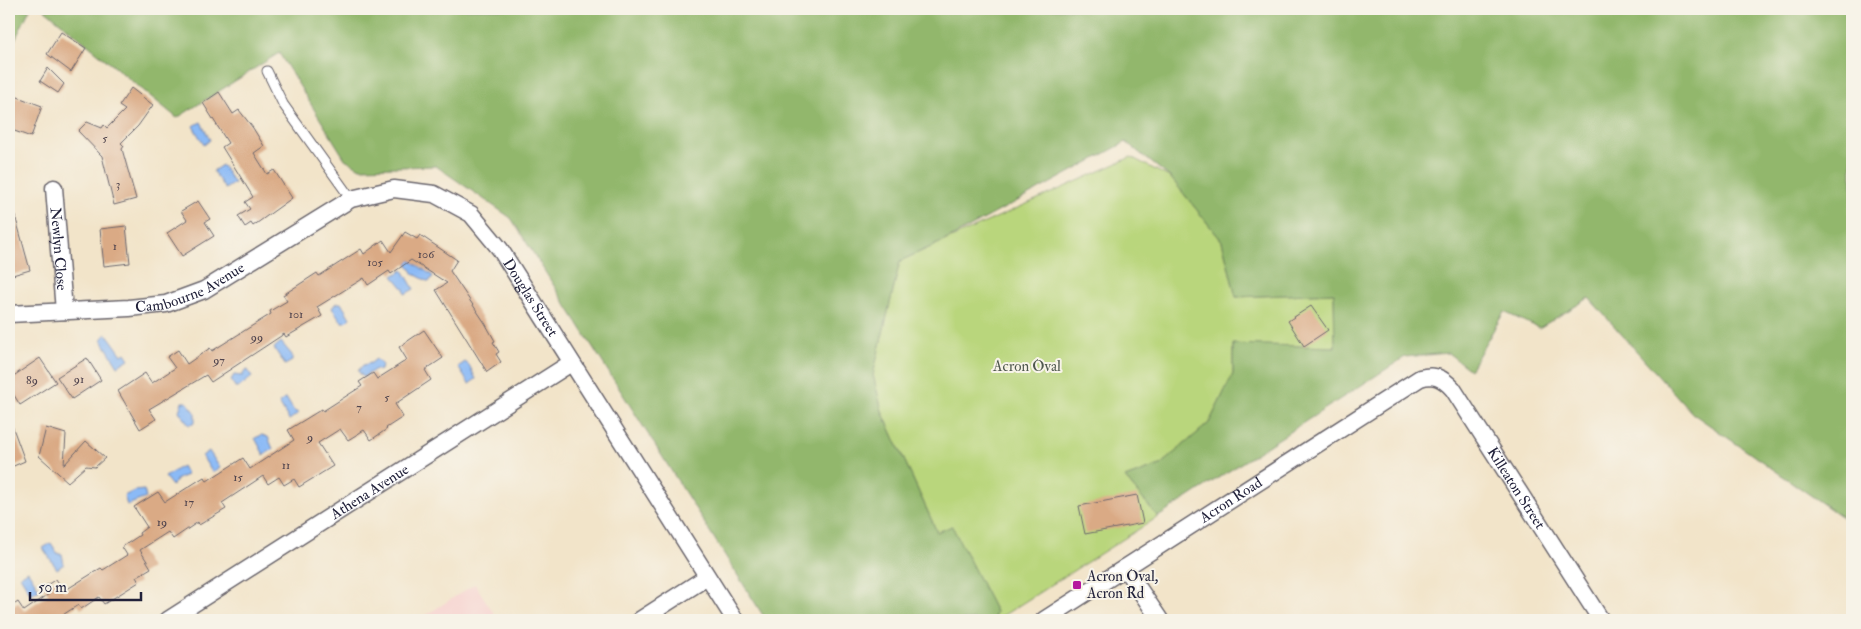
<svg xmlns="http://www.w3.org/2000/svg" width="1861" height="629" font-family="'IM FELL Double Pica',serif">
<rect width="100%" height="100%" fill="#f7f3e8"/>
<filter id="ink" filterUnits="userSpaceOnUse"><feTurbulence type="fractalNoise" baseFrequency=".02" numOctaves="2"/><feDisplacementMap in="SourceGraphic" scale="10" xChannelSelector="R" yChannelSelector="G"/><feConvolveMatrix kernelMatrix="1 2 1 2 8 2 1 2 1" color-interpolation-filters="sRGB"/></filter>
<filter id="wash" filterUnits="userSpaceOnUse"><feTurbulence type="fractalNoise" baseFrequency=".0096" numOctaves="4" result="noise"/><feDisplacementMap in="SourceGraphic" scale="20" xChannelSelector="R" yChannelSelector="G"/><feGaussianBlur stdDeviation="1.12" result="paint"/><feColorMatrix in="noise" values="0 0 0 0 0 0 0 0 0 0 0 0 0 0 0 0 0 1.4 0 .05"/><feComposite in="paint" operator="in"/></filter>
<g filter="url(#wash)">
<rect width="100%" height="100%" fill="#f2e4c9"/>
<!-- built -->
<path fill="#f7d0ce" d="M475,584L498,620H418Z"/>
<!-- green -->
<path fill="#b9d67c" stroke="#6e7c5c" d="M1131,157L1171,178L1222,241L1236,297L1334,293L1335,347L1233,345V374L1209,423L1160,465L1125,478L1158,517L996,620H993L996,612L952,527L937,532L882,411L873,375L900,261Z"/>
<!-- forest -->
<path fill="#92b76c" stroke="#5a6c54" d="M9,9H30L9,52Z
M44,9H1852V524L1692,413L1589,298L1539,328L1504,312L1470,370L1448,353L1405,357L1158,517L1125,478L1160,465L1209,423L1233,374V344L1335,347L1334,293L1236,297L1222,241L1171,178L1126,142L944,241L900,261L873,375L882,411L937,532L952,526L996,612L993,620H766L511,218L436,166L360,168L345,159L279,53L177,118Z"/>
<!-- water -->
<path fill="#8bbaf6" stroke="#566e98" d="M201,122L210,140L204,145L193,126Z
M222,165L234,183L225,189L213,171Z
M410,260L433,276L429,282L414,274L407,263Z
M403,270L414,289L405,294L404,289L393,276Z
M336,303H341L350,318L346,322H342L332,308Z
M107,334L122,355L125,353L129,359L118,366L101,339Z
M281,342L292,355V361L285,365L274,348Z
M376,359L382,365L381,369L378,371L376,369L363,377L358,371L363,365L371,363Z
M465,362L469,365L476,379L469,384L458,367Z
M248,370L252,377L238,388L235,387L231,380L234,375L242,376L245,371Z
M286,398L294,411L299,413L289,420L279,403Z
M182,402H187L195,412V422L189,425L179,411Z
M262,435L268,437L273,449L264,455L255,438Z
M209,451L220,468L212,472L202,456Z
M182,466L187,475L177,479L172,486L165,477Z
M144,490L146,498L127,505L124,496L134,491Z
M51,543L58,554H62L64,564L57,569L43,548Z
M28,571L39,589L31,594L20,576Z"/>
<g id="blocks">
<!-- building -->
<path fill="#daaa85" d="M61,32L86,48L71,72L47,54Z
M48,68L64,84L58,93L40,81Z
M131,88L153,105L138,126L121,143L124,146L122,149L136,199L114,205L102,156L78,131L87,122L102,128L104,125L107,128L125,110L119,106Z
M219,92L233,114L239,110L253,128L264,146L254,153L267,174L274,170L292,198L253,226L251,223L245,227L238,216L250,209L245,202L253,197L222,147L228,143L203,103Z
M15,96L42,106L31,137L9,129V114Z
M198,201L210,219L205,222L214,236L182,256L167,233L187,220L181,211Z
M9,208H13L30,270L9,276Z
M126,226L130,263L104,266L100,229Z
M405,232L417,239L420,235L457,260L450,271L485,323L495,341L493,342L499,352L496,354L501,362L487,372L436,290L447,283L411,260L391,274L389,271L368,285L364,278L317,307L322,316L286,337L284,334L211,382L206,375L149,409L156,419L140,429L118,391L145,373L152,383L175,368L167,357L178,350L187,364L210,348L212,351L271,314L270,311L287,301L283,295L317,273L319,276L361,249L364,254L383,240L391,252Z
M1311,306L1328,330L1304,346L1288,321Z
M424,330L443,358L425,370L431,380L395,404L403,417L386,428L387,429L371,440L364,430L348,440L340,429L318,443L333,466L317,476L299,487L294,479L284,485L279,477L268,484L263,476L222,503L226,509L199,525L198,522L173,539L168,532L140,550L151,568L136,577L139,582L104,604L99,597L81,609L78,605L55,620H9V608L18,602L24,611L49,594L44,587L56,579L64,591L101,568L103,570L127,555L122,547L140,535L139,533L147,527L134,507L158,492L165,502L204,477L207,481L243,458L250,469L294,440L288,430L322,409L323,411L362,386L359,382L373,373L377,379L407,360L399,347Z
M40,358L56,382L20,405L9,387V379Z
M87,358L101,380L72,399L57,377Z
M10,420L25,461L9,468V421Z
M46,428L66,434L64,465L86,441L105,458L95,467L86,466L68,482L39,456Z
M1137,495L1143,523L1085,534L1079,506Z"/>
</g>
</g>
<g filter="url(#ink)">
<use href="#blocks" fill-opacity="0" stroke="#6b666d" stroke-width="1"/>
<g fill="none" stroke-linecap="round" stroke-linejoin="round">
<defs>
<path id="service" d="M267,71L283,104L351,199"/>
<g id="minor">
<path id="s1" d="M54,188L64,311"/>
<path id="s2" d="M9,314L129,308L166,304L204,290L351,199L394,189L434,194L471,214L500,249L735,620"/>
<path d="M1125,568L1160,620"/>
<path id="s3" d="M168,620L571,363"/>
<path d="M640,620L707,577"/>
<path id="s4" d="M1044,620L1420,378C1434,374 1442,377 1453,389L1601,620"/>
</g>
</defs>
<!-- service casing -->
<use href="#service" stroke="#6b666d" stroke-width="11"/>
<!-- minor casing -->
<use href="#minor" stroke="#6b666d" stroke-width="19"/>
<!-- service -->
<use href="#service" stroke="#fff" stroke-width="9"/>
<!-- minor -->
<use href="#minor" stroke="#fff" stroke-width="16"/>
</g>
</g>
<!-- markers -->
<rect fill="#b5179e" stroke="#f7f3e8" stroke-width="2" x="1072" y="580" width="10" height="10" rx="2.5"/>
<g text-anchor="middle" stroke-width="4" stroke-linejoin="round" paint-order="stroke">
<!-- number labels -->
<g font-size="12" fill="#50444e">
<text x="105" y="142">5</text>
<text x="118" y="188">3</text>
<text x="115" y="250">1</text>
<text x="426" y="258">106</text>
<text x="375" y="266">105</text>
<text x="296" y="318">101</text>
<text x="257" y="341">99</text>
<text x="219" y="364">97</text>
<text x="79" y="383">91</text>
<text x="32" y="384">89</text>
<text x="387" y="401">5</text>
<text x="359" y="411">7</text>
<text x="310" y="441">9</text>
<text x="286" y="469">11</text>
<text x="238" y="481">15</text>
<text x="189" y="506">17</text>
<text x="162" y="526">19</text>
</g>
<!-- street labels -->
<g font-size="15" fill="#22223b" stroke="#f7f3e8">
<text dy="5" stroke="none"><textPath href="#s1" startOffset="61">Newlyn Close</textPath></text>
<text dy="5" stroke="none"><textPath href="#s2" startOffset="185">Cambourne Avenue</textPath></text>
<text dy="5" stroke="none"><textPath href="#s2" startOffset="600">Douglas Street</textPath></text>
<text dy="5" stroke="none"><textPath href="#s4" startOffset="602">Killeaton Street</textPath></text>
<text dy="5" stroke="none"><textPath href="#s3" startOffset="239">Athena Avenue</textPath></text>
<text dy="5" stroke="none"><textPath href="#s4" startOffset="222">Acron Road</textPath></text>
</g>
<!-- park labels -->
<g font-size="15" fill="#4f584e" stroke="#f7f3e8">
<text x="1027" y="371">Acron Oval</text>
</g>
<!-- poi labels -->
<g font-size="15" fill="#22223b" stroke="#f7f3e8" text-anchor="start">
<text x="1087" y="581">Acron Oval,<tspan x="1087" dy="17">Acron Rd</tspan></text>
</g>
</g>
<!-- margin -->
<rect width="1861" height="629" fill="none" stroke="#f7f3e8" stroke-width="30"/>
<!-- scale -->
<path d="M30 592v8h111v-8" fill="none" stroke="#22223b" stroke-width="2.5"/>
<text x="38" y="592" font-size="15" fill="#22223b" stroke="#f7f3e8" stroke-width="4" paint-order="stroke">50 m</text>
</svg>
